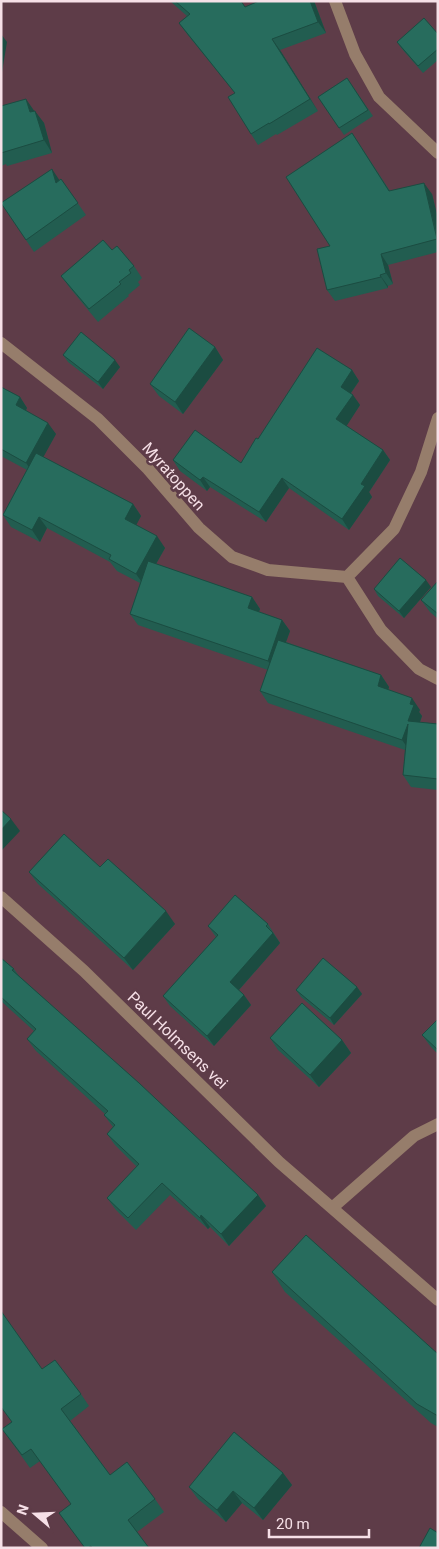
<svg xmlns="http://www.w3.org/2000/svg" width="439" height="1549" font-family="Roboto,sans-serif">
<rect width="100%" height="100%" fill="#5e3c48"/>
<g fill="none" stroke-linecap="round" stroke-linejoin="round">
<!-- minor -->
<path stroke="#967d6b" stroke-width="12" d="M335,1L355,54L379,97L438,153
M1,343L98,419L148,469L199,528L232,557L268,570L347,577
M347,577L394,529L421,472L438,418
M347,577L381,630L419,669L438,679
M1,897L84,971L279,1162L438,1300
M332,1208L414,1136L438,1124
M1,1512L42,1548"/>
</g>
<!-- wall -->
<path fill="#225d50" d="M170,1H241L245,7L259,1H314L326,33L280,50L318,111L277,135L276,134L258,145L251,134L235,93L187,34L179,23L187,16Z
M438,34V60L423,73L402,49L397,42Z
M347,78L373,116L344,135L318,97Z
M1,106L34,111L44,123L52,153L7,166L6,164L1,166Z
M352,133L390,191L432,194L438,219V252L388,265L393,284L388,286V288L335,301L327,290L330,246Z
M61,179L86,215L34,252L26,240L60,180Z
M112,250L134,266L142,278L138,282L140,285L128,295L129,296L98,322L70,288L61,276Z
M215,347L223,360L183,414L159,396L150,384Z
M63,355L120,367L103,389L68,362Z
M352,370L359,381L351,393L360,405L346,426L383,450L390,460L369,492L372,497L349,530L289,488L266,522L210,487L207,491L180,471L173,460L241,463L258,439Z
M1,387L20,397L27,408L26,410L56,434L43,457L133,504L141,516L136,525L165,548L156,564L252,597L260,609L259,612L282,620L290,631L286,642L381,675L389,687L388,690L420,710L419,712L422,716L420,722L438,724V790L411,787L403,775L405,750L268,703L260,691L268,670L138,625L130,614L140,583L117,571L110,562L47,528L40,542L11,527L3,515L27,470L1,456Z
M438,581V619L430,612L421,600Z
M431,587L404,618L378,596L374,589Z
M100,867L175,924L133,970L38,884L29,872Z
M268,924L280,943L239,990L244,995L251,1005L214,1046L170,1006L163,996L216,937L208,926Z
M1,958L14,969L19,976L258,1195L266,1206L229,1246L210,1227L208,1229L170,1195L136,1230L116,1210L107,1198L137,1167L115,1145L107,1134L113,1127L104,1115L105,1114L36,1051L27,1039L34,1031L2,1002L1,1003Z
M357,987L362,994L334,1025L301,997L296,990Z
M438,1019V1054L431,1047L422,1035Z
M270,1038L342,1040L351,1053L319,1087L278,1050Z
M272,1272L438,1354V1427L431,1423L285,1292Z
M42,1369L81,1394L89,1406L70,1421L110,1475L155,1499L164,1512L137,1532L149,1548H84L71,1504L40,1461L30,1468L2,1429L11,1422Z
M283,1473L292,1485L263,1520L242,1503L226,1522L198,1499L189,1487Z"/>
<!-- shaded-wall -->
<path fill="#1b4c41" d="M310,1H314L326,33L318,22Z
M1,34L7,42L1,78Z
M272,39L280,50L318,111L310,99Z
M26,99L35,112H30Z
M35,111L44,123L52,153L44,140Z
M52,169L60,181L56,183Z
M424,183L432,194L438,219V240Z
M381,254L388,265L393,284L386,273Z
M380,275L388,286V288L381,277Z
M215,347L223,360L183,414L175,402Z
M115,360L120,367L103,389L98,382Z
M352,370L359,381L348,397L341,387Z
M353,395L360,405L344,430L336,419Z
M20,397L27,408L23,416L16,405Z
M48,423L56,434L34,474L26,463Z
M383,450L390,460L369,492L372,497L349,530L342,519L361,484Z
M203,477L210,487L207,491L200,480Z
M282,478L289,488L266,522L259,512Z
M133,504L141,516L133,531L125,519Z
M39,517L47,528L40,542L32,530Z
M157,536L165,548L144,585L136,574Z
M426,580L431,587L404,618L399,611Z
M252,597L260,609L256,619L248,608Z
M282,620L290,631L275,672L268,661Z
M381,675L389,687L386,698L378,686Z
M412,698L420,710L419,712L422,716L416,733L408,721L410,704Z
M408,724L410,751L402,740Z
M11,819L20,831L2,850L1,848V830Z
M166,911L175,924L133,970L124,958Z
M273,933L280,943L237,992L230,982Z
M357,987L362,994L334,1025L330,1018Z
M244,995L251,1005L214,1046L207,1036Z
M342,1040L351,1053L319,1087L310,1075Z
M258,1195L266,1206L229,1246L221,1234Z
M201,1215L210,1227L208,1229L200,1218Z
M283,1473L292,1485L263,1520L254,1508Z
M233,1491L242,1503L226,1522L217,1510Z"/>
<!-- building -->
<path fill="#276c5d" stroke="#1b4c41" d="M175,1H241L245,7L259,1H310L318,22L272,39L310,99L269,124V123L251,134L228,97L235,93L179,23L190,14Z
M424,18L438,34V49L418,66L397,42Z
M347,78L368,110L339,128L318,97Z
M26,99L30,112L35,111L44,140L1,153V106Z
M352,133L389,191L424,183L437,239L381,254L386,273L380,275L381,277L327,290L317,249L330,246L286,177Z
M52,169L56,183L61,179L78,203L26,240L1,203Z
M103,240L112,250L117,246L134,266L129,270L131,273L119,282L121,284L89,309L61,276Z
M189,328L215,347L175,402L150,384Z
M81,332L115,360L98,382L63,355Z
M317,348L352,370L341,387L353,395L336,419L383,450L361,484L365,486L342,519L282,478L259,512L203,477L200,480L173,460L195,430L241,463L256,438L258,439Z
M1,387L20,397L16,405L48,423L26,463L1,449Z
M36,453L133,504L125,519L157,536L136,574L109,559L111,555L39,517L32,530L3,515Z
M400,558L426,580L399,611L374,589Z
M148,561L252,597L248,608L282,620L268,661L130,614Z
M438,581V614L421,600Z
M278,640L381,675L378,686L412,698L410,704L414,705L408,721L438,724V779L403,775L408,724L402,740L260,691Z
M1,810L11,819L1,830Z
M64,834L100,867L108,859L166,911L124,958L29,872Z
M235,895L268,924L266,926L273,933L230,982L244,995L207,1036L163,996L218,935L208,926Z
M1,958L14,969L12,970L139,1083L258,1195L221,1234L201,1215L200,1218L162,1183L128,1218L107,1198L139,1164L107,1134L115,1125L104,1115L108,1111L27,1039L36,1029L1,997Z
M323,958L357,987L330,1018L296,990Z
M302,1003L342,1040L310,1075L270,1038Z
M438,1019V1050L422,1035Z
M306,1235L438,1354V1416L417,1404L272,1272Z
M1,1311L42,1369L55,1360L81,1394L61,1409L110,1475L127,1462L155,1499L128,1520L149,1548H92L91,1546L88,1548H85L59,1513L71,1504L31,1449L22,1455L2,1429L12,1422L1,1407Z
M234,1432L283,1473L254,1508L233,1491L217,1510L189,1487Z
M430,1528L438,1533V1548H419Z"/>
<g text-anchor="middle" stroke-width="5" stroke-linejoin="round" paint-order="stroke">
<!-- street labels -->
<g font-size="16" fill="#f6e0e7" stroke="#5e3c48">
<text transform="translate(174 476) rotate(48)" y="6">Myratoppen</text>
<text transform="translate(178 1040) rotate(44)" y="6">Paul Holmsens vei</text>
</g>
</g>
<!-- border -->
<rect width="439" height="1549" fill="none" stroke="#f6e0e7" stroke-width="5"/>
<!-- north arrow -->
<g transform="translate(35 1514) rotate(289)" stroke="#5e3c48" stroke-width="4" paint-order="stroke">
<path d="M0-4L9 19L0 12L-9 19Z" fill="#f6e0e7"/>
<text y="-8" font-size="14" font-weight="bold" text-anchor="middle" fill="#f6e0e7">N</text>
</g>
<!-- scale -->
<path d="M269 1529v8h100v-8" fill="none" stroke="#f6e0e7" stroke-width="2.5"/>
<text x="276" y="1529" font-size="15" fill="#f6e0e7" stroke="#5e3c48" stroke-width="4" paint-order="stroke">20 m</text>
</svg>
